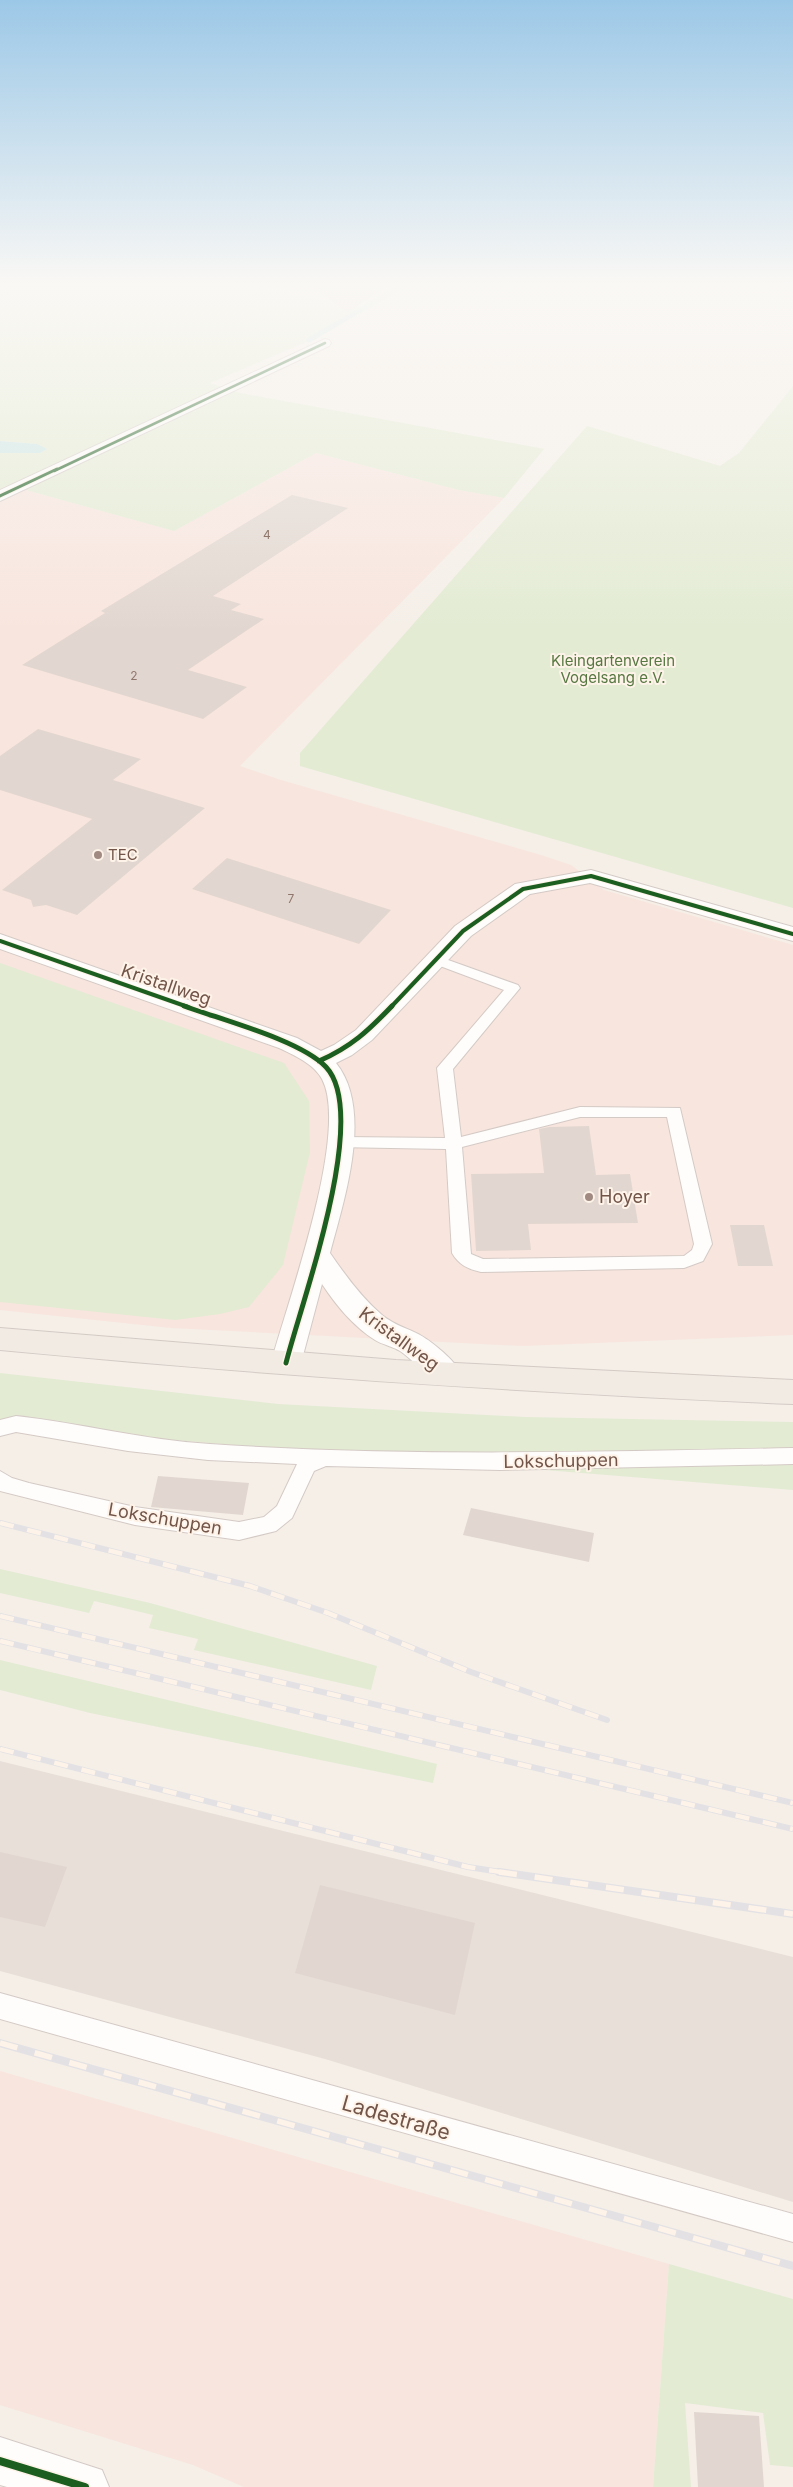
<svg xmlns="http://www.w3.org/2000/svg" width="793" height="2487" font-family="Inter,sans-serif">
<rect width="100%" height="100%" fill="#f5efe8"/>
<!-- commercial -->
<path fill="#f8e5de" d="M316,453L459,490L504,498L240,766L281,780L541,855L571,865L604,890L793,945V1335L522,1346L171,1328L0,1310V489L8,485L174,531Z
M0,2071L669,2264L653,2487H244L193,2465L0,2405Z"/>
<!-- industrial -->
<path fill="#e8dfd9" d="M0,1761L793,1957V2202L325,2059L0,1971Z"/>
<!-- green -->
<path fill="#e3ebd3" d="M11,284H217L365,307L311,340L210,383L240,393L544,449L504,498L459,490L316,453L174,531L8,485L0,489V453H40L47,449L37,444L0,441V291Z
M793,386V908L300,766V753L587,426L720,466L739,453Z
M0,963L284,1063L309,1101L310,1152L283,1265L249,1307L220,1314L175,1320L0,1302Z
M0,1373L278,1404L525,1417L793,1422V1490L0,1426Z
M0,1569L150,1603L377,1666L371,1690L194,1650L198,1639L149,1628L153,1615L94,1601L89,1613L0,1593Z
M0,1660L437,1764L433,1783L90,1713L0,1690Z
M669,2264L793,2299V2467L770,2465L763,2413L685,2403L691,2487H653Z"/>
<!-- water -->
<path fill="#cae6e5" d="M0,441L37,444L47,449L40,453H0Z"/>
<g fill="none" stroke-linecap="round" stroke-linejoin="round">
<!-- stream -->
<path stroke="#cae6e5" stroke-width="5" d="M309,340L405,284"/>
</g>
<!-- building -->
<path fill="#e2d7d0" d="M307,284H390L348,312Z
M292,495L348,508L213,596L241,604L231,610L264,619L188,670L247,687L203,719L22,665L105,613L101,611Z
M38,729L141,759L113,780L205,808L77,915L46,905L33,907L31,900L2,890L92,819L0,790V756Z
M227,858L391,910L359,944L192,889Z
M589,1126L596,1175L630,1174L638,1223L528,1224L531,1250L476,1251L471,1174L544,1173L539,1129L549,1127Z
M730,1225H764L773,1266H738Z
M158,1476L249,1483L243,1515L151,1507Z
M471,1508L594,1533L589,1562L463,1535Z
M0,1852L67,1867L45,1927L0,1917Z
M320,1885L475,1923L455,2015L295,1973Z
M694,2412L759,2416L764,2487H698Z"/>
<g fill="none" stroke-linecap="round" stroke-linejoin="round">
<defs>
<path id="service" d="M437,956L518,985L520,988L453,1069L461,1137L580,1107L680,1108L712,1244L703,1261L684,1268L481,1272C468,1269 459,1265 452,1253L446,1149L335,1147L333,1143L335,1139L341,1137L445,1138L437,1068L504,990L432,963L430,960ZM580,1117H667L694,1244L692,1250L684,1256L483,1259L471,1254L462,1147Z
M16,1416C81,1423 144,1440 210,1444C404,1457 598,1452 793,1448V1464L500,1470L326,1466L314,1471L292,1518L276,1531L239,1540L135,1525L0,1491V1471L12,1478L29,1483L135,1507L239,1522L264,1517L277,1506L297,1464L208,1460L128,1451L16,1432L0,1436V1420Z
M0,1993L793,2214V2242L0,2019Z"/>
<path id="minor" d="M325,339L329,340L331,343L329,346L0,501V490Z
M591,870L793,927V941L590,883L530,894L471,936L372,1040L352,1055L336,1063C374,1110 344,1200 330,1253C345,1275 362,1298 382,1315C394,1325 407,1328 420,1335C434,1343 454,1360 462,1374L457,1382C432,1390 420,1364 400,1351C392,1346 383,1345 375,1340C354,1327 335,1304 322,1284L301,1363L296,1371L286,1374L276,1371L271,1363C287,1303 350,1132 322,1079C314,1064 294,1055 279,1048L0,949V934L297,1038L321,1051L334,1045L356,1030L455,926L515,884Z
M0,2437L102,2470L109,2487H7L0,2485Z"/>
<path id="primary" d="M0,1328L396,1360L793,1380V1404C528,1393 264,1375 0,1350Z"/>
</defs>
<!-- service casing -->
<use href="#service" stroke="#d4cac5" stroke-width="2"/>
<!-- minor casing -->
<use href="#minor" stroke="#d4cac5" stroke-width="2"/>
<!-- primary casing -->
<use href="#primary" stroke="#d4cac5" stroke-width="2"/>
<!-- service -->
<use href="#service" fill="#fefdfc" fill-rule="evenodd"/>
<!-- minor -->
<use href="#minor" fill="#fefdfc" fill-rule="evenodd"/>
<!-- primary -->
<use href="#primary" fill="#f1ebe4" fill-rule="evenodd"/>
<defs>
<path id="rail-far1" d="M0,1523L250,1586L328,1613L471,1672L607,1720
M0,1616L793,1803
M0,1641L793,1829
M0,1749L468,1867L507,1873"/>
<path id="rail" d="M499,1872L793,1914
M0,2043L793,2266"/>
</defs>
<!-- rail-far1 casing -->
<use href="#rail-far1" stroke="#e3e1e4" stroke-width="6"/>
<!-- rail casing -->
<use href="#rail" stroke="#e3e1e4" stroke-width="8"/>
<!-- rail-far1 -->
<use href="#rail-far1" stroke="#fef3e8" stroke-width="4.5" stroke-dasharray="14" stroke-linecap="butt"/>
<!-- rail -->
<use href="#rail" stroke="#fef3e8" stroke-width="5.5" stroke-dasharray="18" stroke-linecap="butt"/>
<defs>
<path id="cycleway-far4" d="M54,471L325,343"/>
<path id="cycleway-far3" d="M0,496L57,469"/>
<path id="cycleway-far2" d="M0,941L188,1007
M391,1007L463,931L523,889L591,876L793,934"/>
<path id="cycleway-far1" d="M184,1006C222,1020 300,1040 326,1067C371,1115 301,1303 286,1363
M319,1061C351,1047 368,1031 392,1006"/>
<path id="cycleway" d="M0,2461L85,2487"/>
</defs>
<!-- cycleway-far4 casing -->
<use href="#cycleway-far4" stroke="#fef3e8" stroke-width="4"/>
<!-- cycleway-far3 casing -->
<use href="#cycleway-far3" stroke="#fef3e8" stroke-width="5"/>
<!-- cycleway-far2 casing -->
<use href="#cycleway-far2" stroke="#fef3e8" stroke-width="6"/>
<!-- cycleway-far1 casing -->
<use href="#cycleway-far1" stroke="#fef3e8" stroke-width="8"/>
<!-- cycleway casing -->
<use href="#cycleway" stroke="#fef3e8" stroke-width="11"/>
<!-- cycleway-far4 -->
<use href="#cycleway-far4" stroke="#1b5e20" stroke-width="2.5"/>
<!-- cycleway-far3 -->
<use href="#cycleway-far3" stroke="#1b5e20" stroke-width="3"/>
<!-- cycleway-far2 -->
<use href="#cycleway-far2" stroke="#1b5e20" stroke-width="4"/>
<!-- cycleway-far1 -->
<use href="#cycleway-far1" stroke="#1b5e20" stroke-width="5"/>
<!-- cycleway -->
<use href="#cycleway" stroke="#1b5e20" stroke-width="8"/>
</g>
<!-- sky -->
<linearGradient id="sky" x2="0" y2="1"><stop stop-color="#9cc8e7"/><stop offset="0.45" stop-color="#faf8f5"/><stop offset="1" stop-color="#faf8f5" stop-opacity="0"/></linearGradient>
<rect width="793" height="632" fill="url(#sky)"/>
<!-- markers -->
<g fill="#a08a81" stroke="#fef3e8" stroke-width="2">
<circle cx="98" cy="855" r="5"/>
<circle cx="589" cy="1197" r="5"/>
</g>
<g text-anchor="middle" stroke-width="4" stroke-linejoin="round" paint-order="stroke">
<!-- far-number labels -->
<g font-size="12" fill="#90776d">
<text x="267" y="539">4</text>
<text x="134" y="680">2</text>
<text x="291" y="903">7</text>
</g>
<!-- far-park labels -->
<g font-size="15" fill="#577842" stroke="#fef3e8">
<text x="613" y="666">Kleingartenverein<tspan x="613" dy="17">Vogelsang e.V.</tspan></text>
</g>
<!-- far-poi labels -->
<g font-size="15" fill="#725449" stroke="#fef3e8" text-anchor="start">
<text x="108" y="860">TEC</text>
</g>
<!-- street labels -->
<g font-size="18" fill="#725449" stroke="#fef3e8">
<text transform="translate(166 985) rotate(19)" y="6">Kristallweg</text>
<text transform="translate(399 1339) rotate(36)" y="6">Kristallweg</text>
<text transform="translate(561 1461) rotate(-1)" y="6">Lokschuppen</text>
<text transform="translate(165 1519) rotate(10)" y="6">Lokschuppen</text>
</g>
<!-- poi labels -->
<g font-size="18" fill="#725449" stroke="#fef3e8" text-anchor="start">
<text x="599" y="1203">Hoyer</text>
</g>
<!-- near-street labels -->
<g font-size="21" fill="#725449" stroke="#fef3e8">
<text transform="translate(396 2118) rotate(16)" y="7">Ladestraße</text>
</g>
</g>
</svg>
